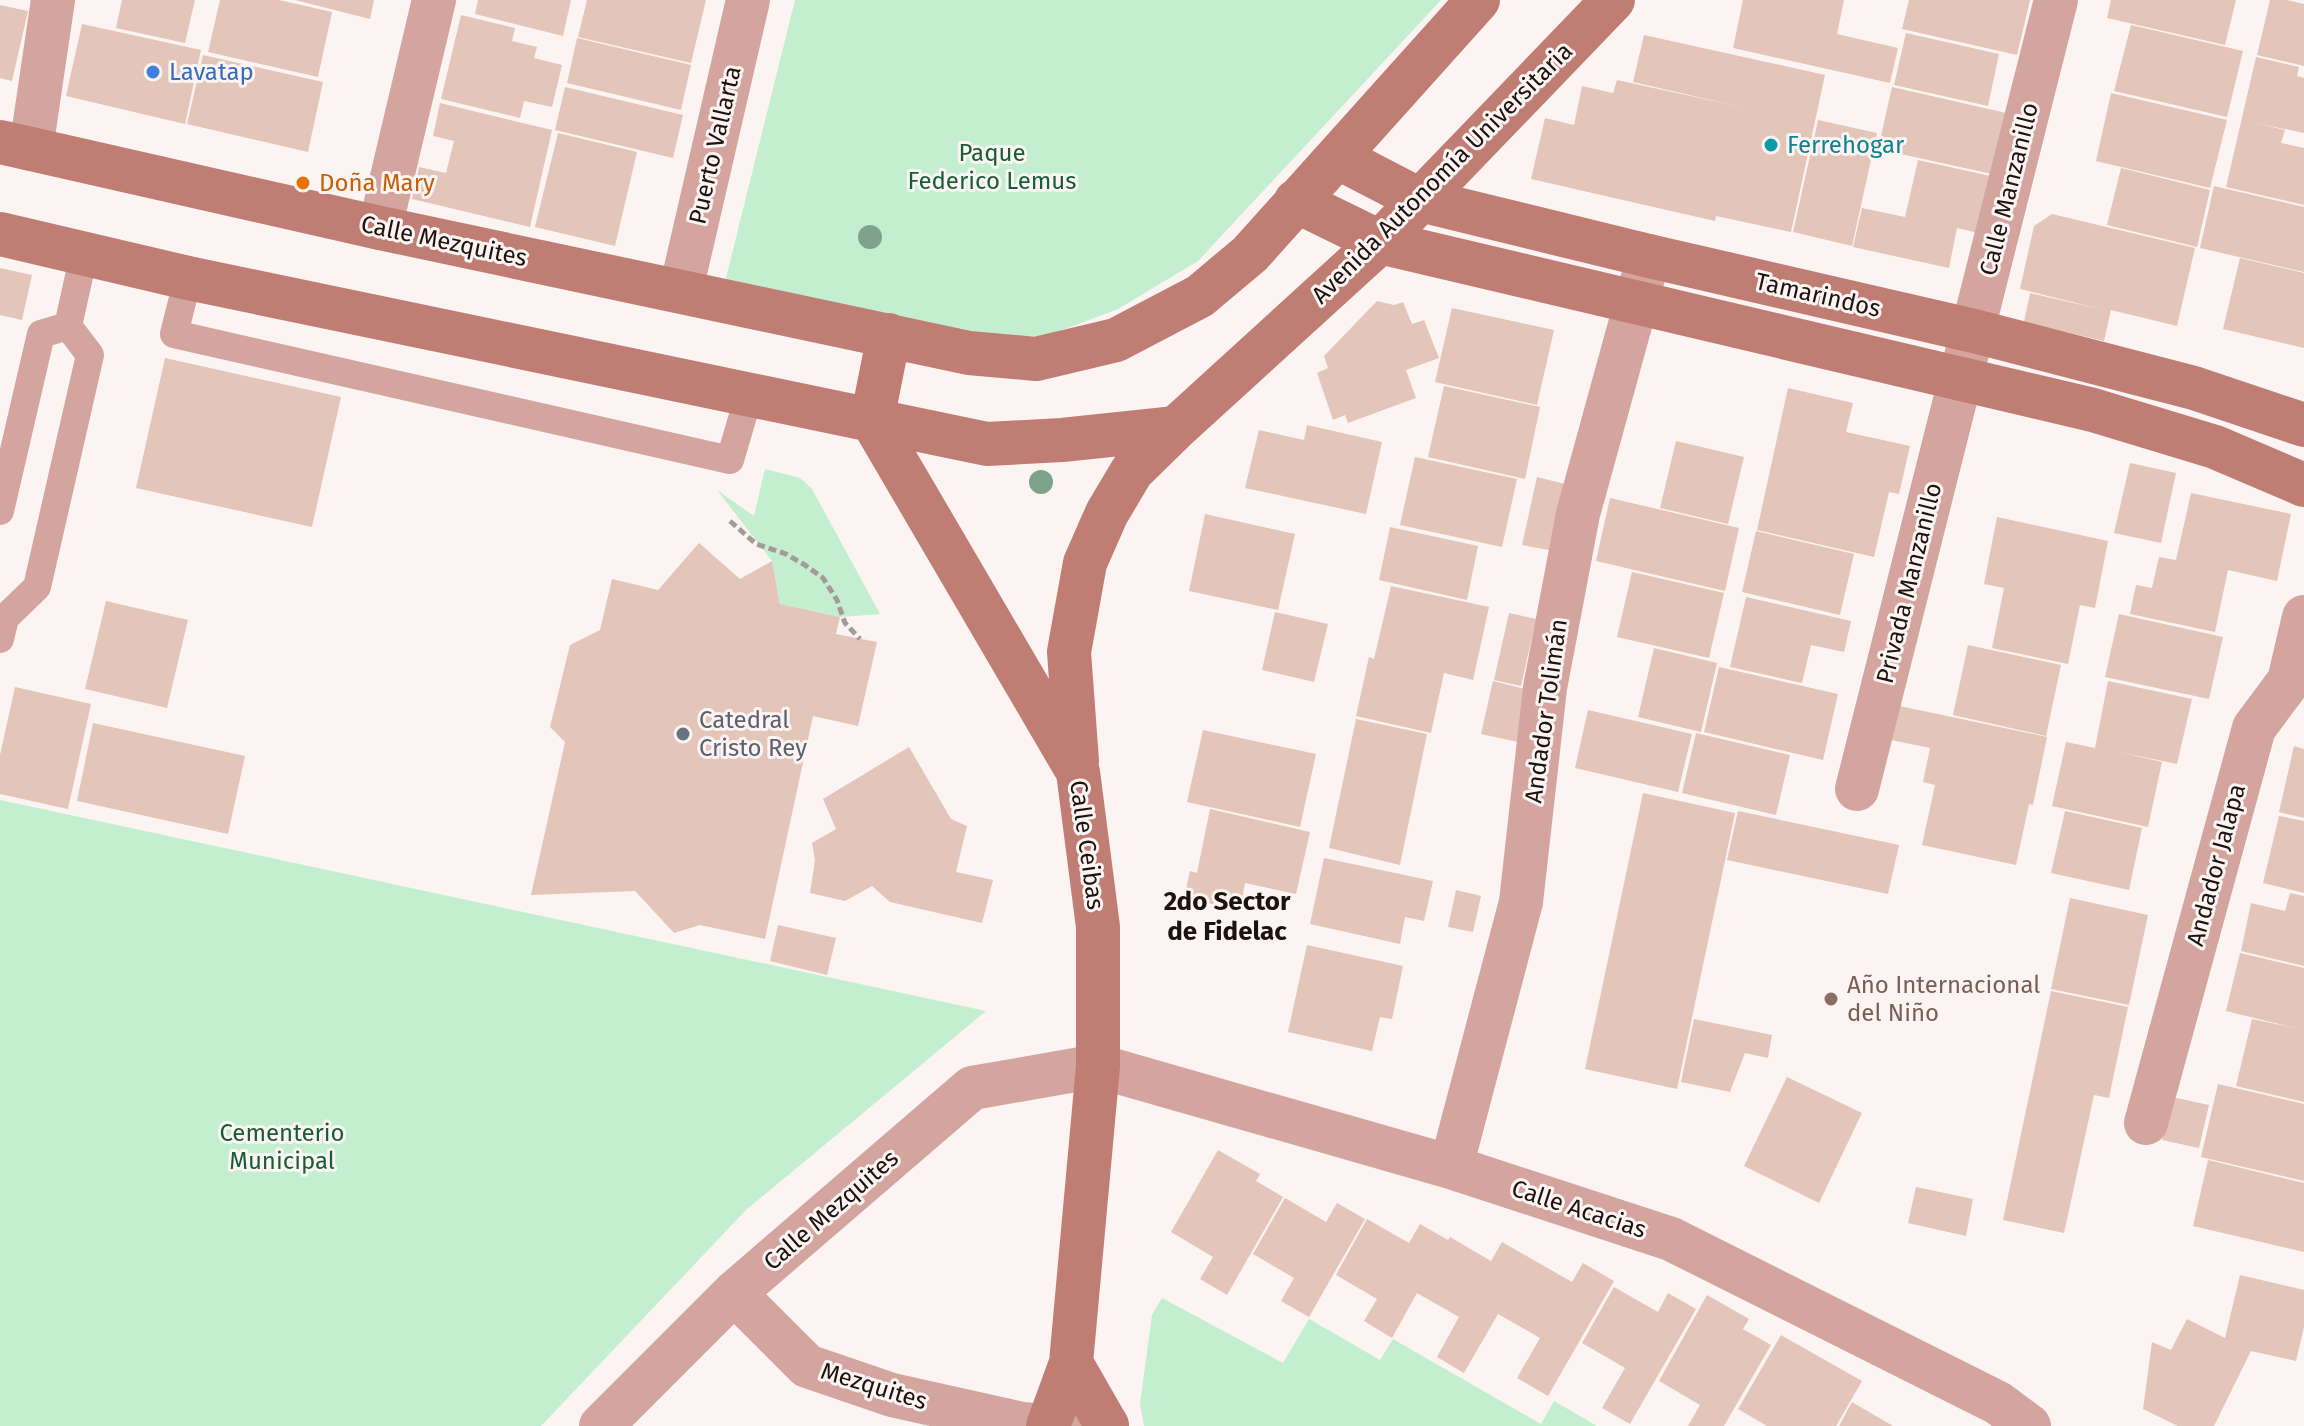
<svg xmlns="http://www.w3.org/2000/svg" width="2304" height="1426" font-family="'Fira Sans',sans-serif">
<rect width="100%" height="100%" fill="#fbf4f2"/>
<!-- green -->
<path fill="#c3eecf" d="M795,0H1441L1198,261L1118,309L1046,336L969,337L725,282Z
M765,469L800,478L812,489L880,614L840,617L780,604L772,561L717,490L754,516Z
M0,800L986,1011L746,1210L541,1426H0Z
M1162,1298L1283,1363L1309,1319L1380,1360L1393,1339L1541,1424L1554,1401L1597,1426H1144L1140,1404L1152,1315Z"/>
<!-- building -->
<path fill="#e3c5b9" d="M122,0H195L185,43L116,28Z
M220,0H279L332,12L318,77L208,52Z
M295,0H374L370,19Z
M478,0H571L563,36L475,14Z
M587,0H706L691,63L578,37Z
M1743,0H1844L1837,34L1898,48L1890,83L1733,48Z
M1909,0H2030L2017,55L1902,29Z
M2111,0H2236L2225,45L2107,18Z
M2270,0H2287L2304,4V66L2257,55Z
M0,5L28,11L12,81L0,78Z
M461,15L515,28L512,41L537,47L534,58L562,65L552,107L524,101L520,118L441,99Z
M82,24L201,50L185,124L66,96Z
M2131,25L2243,51L2227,117L2114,91Z
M1906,33L1999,54L1988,106L1894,85Z
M1644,35L1825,75L1791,232L1716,216L1715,221L1531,179L1545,118L1574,125L1582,86L1613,93L1617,80L1741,107L1633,82Z
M577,38L691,65L681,110L567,83Z
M203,55L323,82L308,152L187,124Z
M2256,57L2299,67L2297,76L2304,78V133L2255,123L2285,130L2281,143L2304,148V205L2226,187Z
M565,87L683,115L673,158L555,130Z
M1892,87L2015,115L2001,176L1878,149Z
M2111,93L2227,120L2210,188L2096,161Z
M440,103L552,130L530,227L412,199L419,167L446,173L454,141L433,136Z
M1818,120L1877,133L1852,246L1793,232Z
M558,133L637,152L615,246L535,227Z
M1918,160L1995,177L1983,234L1957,228L1949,268L1853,247L1862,208L1905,217Z
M2121,168L2210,190L2197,247L2107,225Z
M2214,186L2304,207V272L2200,248Z
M2052,214L2195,248L2177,326L2111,310L2104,341L2024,322L2030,293L2104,310L2020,289L2034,226Z
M2240,258L2304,273V348L2223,329Z
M0,268L32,275L22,320L0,315Z
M1377,301L1394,305L1403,302L1412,324L1424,320L1439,358L1406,370L1416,398L1348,423L1345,415L1333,420L1317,373L1328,368L1324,356Z
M1452,308L1554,330L1537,405L1435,382Z
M165,358L341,397L312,527L136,488Z
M1444,386L1540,407L1525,479L1428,457Z
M1788,388L1853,403L1846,432L1910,446L1899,494L1889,492L1874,557L1757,530Z
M1307,425L1382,442L1366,514L1245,488L1259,430L1304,440Z
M1676,441L1744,457L1728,524L1660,508Z
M1415,457L1517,479L1502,547L1400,525Z
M2130,463L2176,473L2161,543L2114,533Z
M1537,477L1569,485L1554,551L1522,545Z
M2191,493L2291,514L2277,581L2228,570L2215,632L2130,614L2136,585L2152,588L2159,557L2176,560Z
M1610,498L1739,528L1725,591L1596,561Z
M1205,514L1295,534L1278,610L1189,591Z
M1997,517L2108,541L2095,608L2080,605L2068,664L1992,648L2004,588L1984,584Z
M1390,527L1478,546L1467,600L1379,580Z
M1756,531L1854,554L1840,615L1742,592Z
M699,543L740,579L772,561L780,604L840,617L836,634L877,642L858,726L813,716L765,939L700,925L674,933L635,891L531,895L565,742L550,727L570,645L600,630L612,579L658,590Z
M1632,572L1724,593L1709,658L1617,637Z
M1391,586L1489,607L1473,680L1444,673L1431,733L1356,716L1369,657L1374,659Z
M1746,597L1851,621L1844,652L1811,645L1802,683L1730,667Z
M106,601L188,620L167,708L85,689Z
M1275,612L1328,624L1314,682L1262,670Z
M1509,613L1536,619L1521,686L1494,680Z
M2119,614L2223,637L2209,699L2105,677Z
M1968,645L2061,665L2046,736L1953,715Z
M1654,648L1717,663L1701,732L1638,717Z
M1719,667L1838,694L1823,760L1704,732Z
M1493,681L1529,690L1518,742L1481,734Z
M2108,681L2192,699L2177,764L2119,752L2162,762L2148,827L2052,806L2066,742L2095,748Z
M15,687L91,704L68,809L0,794V755Z
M1890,704L2047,737L2033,805L2029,804L2016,865L1922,845L1935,785L1923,782L1930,748L1882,738Z
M1588,710L1692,734L1678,792L1575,768Z
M1356,719L1427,734L1400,865L1329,848Z
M93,723L245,756L228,834L77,801Z
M1203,730L1316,754L1300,827L1187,802Z
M1696,733L1790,755L1776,815L1682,793Z
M2294,746L2304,749V818L2279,812Z
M909,747L951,819L967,826L956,872L993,880L982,923L890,902L872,886L845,901L810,893L815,860L812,843L836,829L823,799Z
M1643,793L1735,813L1677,1089L1585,1069Z
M1210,809L1310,832L1296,894L1245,883L1240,910L1184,898L1190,871L1197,873Z
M1738,811L1899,845L1888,894L1727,860Z
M2065,811L2142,828L2129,890L2051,873Z
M2279,816L2304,821V893L2263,883Z
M1324,858L1433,881L1424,921L1405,917L1400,944L1310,924Z
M1456,890L1481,896L1473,932L1448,927Z
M2290,893L2304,896V966L2241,951L2251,903L2285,911Z
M2070,898L2148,915L2129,1005L2051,989Z
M778,925L836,938L827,975L770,961Z
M1307,945L1403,966L1392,1019L1380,1017L1372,1051L1288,1032Z
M2240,953L2304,968V1102L2236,1086L2252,1019L2295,1028L2226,1011Z
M2051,991L2128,1007L2109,1098L2094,1095L2064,1233L2003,1220Z
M1694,1019L1772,1035L1768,1058L1745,1053L1730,1092L1681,1082Z
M1787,1077L1862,1113L1819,1203L1744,1166Z
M2218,1084L2304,1104V1181L2201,1157Z
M2172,1097L2209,1105L2199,1148L2162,1140Z
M1218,1150L1260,1174L1256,1181L1283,1197L1227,1295L1200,1279L1213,1257L1171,1232Z
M2208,1160L2304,1183V1252L2193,1226Z
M1916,1187L1973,1199L1966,1236L1908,1223Z
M1285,1198L1326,1222L1337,1203L1365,1219L1309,1317L1281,1301L1294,1278L1253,1254Z
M1367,1219L1409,1243L1420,1224L1448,1240L1450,1237L1491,1261L1502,1242L1572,1282L1583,1263L1614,1281L1548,1396L1517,1378L1540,1338L1498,1314L1464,1373L1437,1357L1459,1317L1417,1293L1392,1338L1364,1321L1377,1299L1336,1275Z
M2240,1275L2304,1290V1327L2296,1361L2251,1351L2214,1426H2178L2143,1409L2152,1342L2171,1350L2187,1319L2225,1338Z
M1614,1287L1658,1312L1668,1293L1696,1309L1630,1424L1602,1408L1625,1368L1582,1343Z
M1707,1295L1749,1319L1743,1329L1771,1345L1724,1426H1688L1700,1405L1659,1381Z
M1781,1335L1862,1381L1836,1426H1767L1738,1409Z
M1852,1402L1893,1426H1839Z"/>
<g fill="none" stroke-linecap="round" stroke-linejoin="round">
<!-- path -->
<path stroke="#a39b98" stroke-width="5" stroke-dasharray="8 4" stroke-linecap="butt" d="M730,521L756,544L786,554L805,565L823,578L837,600L845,623L860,639"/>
<!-- lane -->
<path stroke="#d4a59e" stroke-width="28" d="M188,278L174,334L730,460L749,395
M68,326L84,254
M0,511L41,334L68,326
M0,639L5,618L37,587L90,355L68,326"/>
<!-- street -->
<path stroke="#d4a59e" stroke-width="44" d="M31,149L53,0
M380,228L434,0
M681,290L748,0
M1857,789L2056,0
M2146,1123L2254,728L2289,681L2304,617
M1451,1167L1521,902L1545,688L1578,514L1649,256
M734,1293L807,1366L892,1395L1022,1424L1042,1426
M601,1426L734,1293L972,1088L1098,1066L1451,1167L1671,1239L1998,1403L2029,1426
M1061,1426L1107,1425"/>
<!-- secondary -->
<path stroke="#c07d74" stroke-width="44" d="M0,142L380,228L969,353L1036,359L1116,340L1200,296L1250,254L1478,0
M1337,157L1420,200L1649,256L1974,331L2194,388L2304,425
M1296,201L1380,242L2093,410L2215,447L2304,485
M0,234L188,278L987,444L1062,440L1176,428L1380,242L1613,0
M889,335L872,420L1078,772L1098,927V1066L1071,1363L1048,1426
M1077,761L1069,652L1085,563L1107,513L1132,471L1176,428
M1071,1363L1107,1426"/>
</g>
<!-- trees -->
<g fill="#7ea28b">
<circle cx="870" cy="237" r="12"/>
<circle cx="1041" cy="482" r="12"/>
</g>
<!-- markers -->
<circle fill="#3f7fe0" stroke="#fbf4f2" stroke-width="3" cx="153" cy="72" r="8"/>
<circle fill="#0f9aa8" stroke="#fbf4f2" stroke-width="3" cx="1771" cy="145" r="8"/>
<circle fill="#e8710a" stroke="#fbf4f2" stroke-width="3" cx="303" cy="183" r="8"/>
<circle fill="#6b7280" stroke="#fbf4f2" stroke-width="3" cx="683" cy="734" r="8"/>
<circle fill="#8d6e63" stroke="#fbf4f2" stroke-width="3" cx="1831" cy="999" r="8"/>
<g text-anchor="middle" stroke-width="6" stroke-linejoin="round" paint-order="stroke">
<!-- shop labels -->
<g font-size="24" fill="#366cbe" stroke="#fbf4f2" text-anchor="start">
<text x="169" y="80">Lavatap</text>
</g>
<!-- street labels -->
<g font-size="24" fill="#1c120e" stroke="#fbf4f2">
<text transform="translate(715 145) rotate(-77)" y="8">Puerto Vallarta</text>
<text transform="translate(1442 173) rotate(-45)" y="8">Avenida Autonomía Universitaria</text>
<text transform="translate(2009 189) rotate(-76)" y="8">Calle Manzanillo</text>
<text transform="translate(444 241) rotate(12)" y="8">Calle Mezquites</text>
<text transform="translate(1818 295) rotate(13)" y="8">Tamarindos</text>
<text transform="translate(1909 583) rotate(-76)" y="8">Privada Manzanillo</text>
<text transform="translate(1546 711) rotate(-82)" y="8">Andador Tolimán</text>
<text transform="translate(1087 845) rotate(82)" y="8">Calle Ceibas</text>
<text transform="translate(2216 865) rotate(-75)" y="8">Andador Jalapa</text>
<text transform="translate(1579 1209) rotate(18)" y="8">Calle Acacias</text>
<text transform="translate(831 1210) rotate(-41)" y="8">Calle Mezquites</text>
<text transform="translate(874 1386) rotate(17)" y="8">Mezquites</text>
</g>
<!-- culture labels -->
<g font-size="24" fill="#0d838f" stroke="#fbf4f2" text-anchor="start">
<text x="1787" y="153">Ferrehogar</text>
</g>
<!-- park labels -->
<g font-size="24" fill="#175e36" stroke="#fbf4f2">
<text x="992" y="161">Paque<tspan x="992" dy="28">Federico Lemus</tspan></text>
<text x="282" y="1141">Cementerio<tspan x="282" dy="28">Municipal</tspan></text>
</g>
<!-- food labels -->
<g font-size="24" fill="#c56008" stroke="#fbf4f2" text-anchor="start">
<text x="319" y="191">Doña Mary</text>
</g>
<!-- worship labels -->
<g font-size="24" fill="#5b616d" stroke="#fbf4f2" text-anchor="start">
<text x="699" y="728">Catedral<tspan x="699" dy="28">Cristo Rey</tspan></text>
</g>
<!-- education labels -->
<g font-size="24" fill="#785e54" stroke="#fbf4f2" text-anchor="start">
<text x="1847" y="993">Año Internacional<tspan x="1847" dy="28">del Niño</tspan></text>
</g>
<!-- neighbourhood labels -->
<g font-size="26" font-weight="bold" fill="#1c120e" stroke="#fbf4f2">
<text x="1227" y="910">2do Sector<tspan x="1227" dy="30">de Fidelac</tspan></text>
</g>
</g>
</svg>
